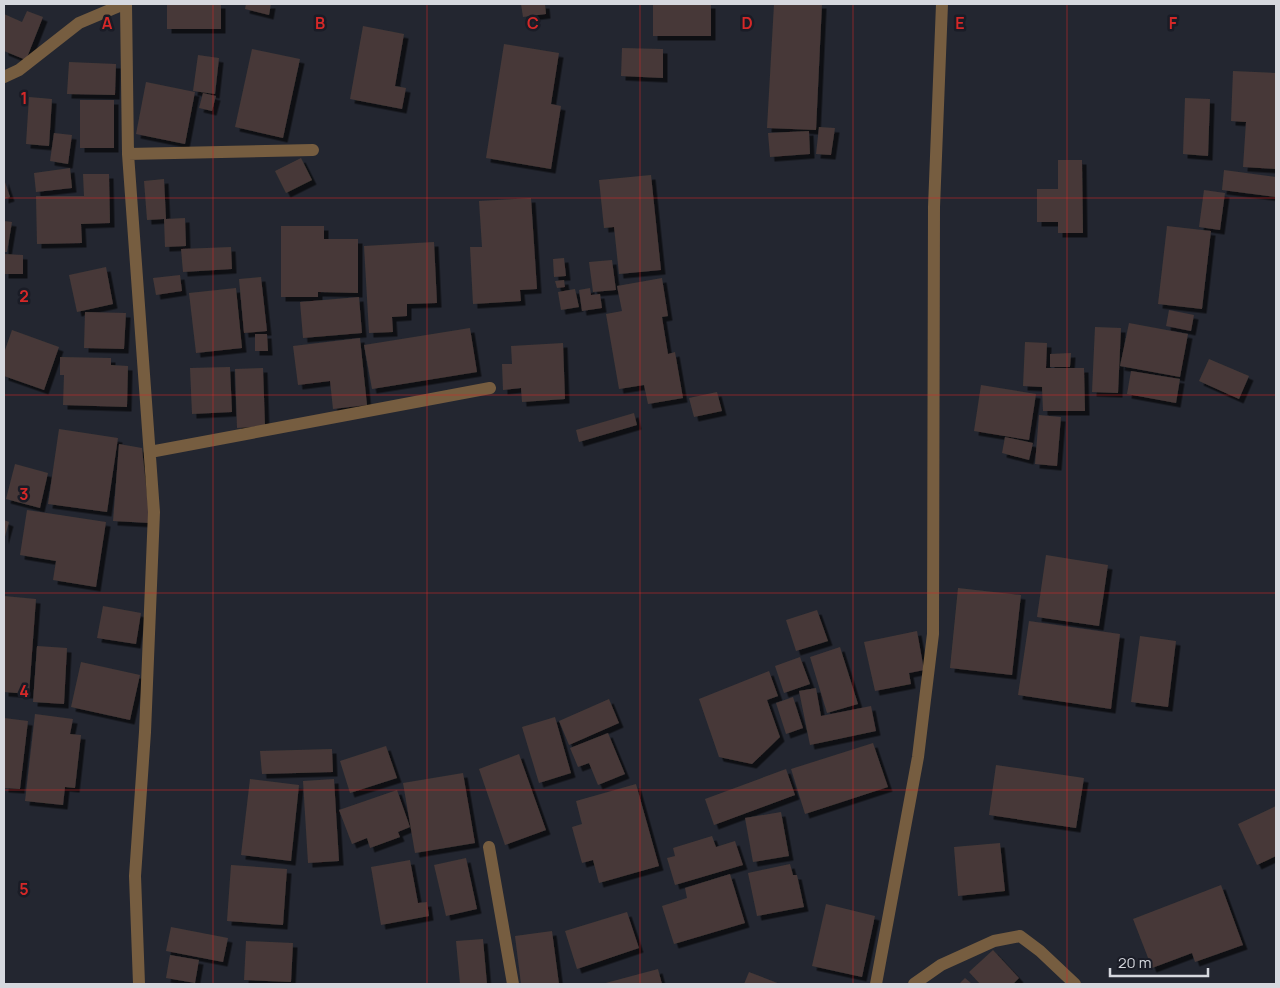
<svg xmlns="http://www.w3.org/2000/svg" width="1280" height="988" viewBox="0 0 1280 988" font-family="Manrope,sans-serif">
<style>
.building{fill:#463937;filter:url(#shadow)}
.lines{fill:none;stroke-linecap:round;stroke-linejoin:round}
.minor{stroke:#765d40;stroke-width:12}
.grid{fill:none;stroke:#d62828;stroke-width:1;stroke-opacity:0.55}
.grid-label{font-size:16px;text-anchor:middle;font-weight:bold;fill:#d62828;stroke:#1a1c26;stroke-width:5;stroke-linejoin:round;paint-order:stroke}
</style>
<defs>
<filter id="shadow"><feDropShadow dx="4.5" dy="4.5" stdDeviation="0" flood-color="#0009"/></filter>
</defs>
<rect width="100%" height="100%" fill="#232630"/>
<path class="building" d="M167 4H221V29H167Z
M246 4H271L269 15 245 9Z
M521 4H545L546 14 523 17Z
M653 4H711V36H653Z
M774 4H822L816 130 767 128Z
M27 11 43 17 26 60 4 51V14L22 22Z
M363 26 404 34 395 86 406 88 402 109 350 99Z
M504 44 559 53 551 104 561 106 551 169 486 158Z
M622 48 663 49V78L621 76Z
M252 49 300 59 283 138 235 127Z
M198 55 219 58 215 94 193 91Z
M69 62 116 64 115 95 67 94Z
M1233 71 1276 73V169L1243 167 1246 122 1231 121Z
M146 82 195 92 185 144 136 134Z
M203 93 216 96 212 111 199 108Z
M29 97 52 99 49 146 26 144Z
M1185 98 1210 99 1208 156 1183 154Z
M80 100H114V148H80Z
M819 127 835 128 831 155 816 154Z
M809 131 810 154 770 157 768 133Z
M54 133 72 135 68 164 50 161Z
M301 158 312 180 286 193 275 171Z
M1058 160H1082L1083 233H1058V222H1037V189H1058Z
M70 168 72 188 36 192 34 173Z
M1224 170 1276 177V197L1222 190Z
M83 174H109L110 223 81 224 82 243 37 244 36 196H84Z
M651 175 661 270 619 274 614 227 604 228 599 180Z
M4 179 10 197 4 199Z
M164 179 166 219 185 218 186 246 165 247 164 219 147 220 144 181Z
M1204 190 1225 193 1220 230 1199 227Z
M531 198 537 289 520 290 521 301 473 304 470 247H482L479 201Z
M4 221 12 222 7 252H4Z
M281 226H324V239H358V293L318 292V297H281Z
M1167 226 1211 231 1202 309 1158 304Z
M434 242 437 303 407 304V316L392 317 393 332 369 333 364 246Z
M231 247 232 269 183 272 181 249Z
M4 254 23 255V274H4Z
M564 258 566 276 554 277 553 259Z
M612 260 616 290 593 292 589 262Z
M106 267 113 304 77 312 69 275Z
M180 275 182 291 156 295 153 278Z
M261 277 267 331 244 333 239 279Z
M662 278 668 316 662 317 668 354 675 352 683 398 648 404 644 385 619 389 606 314 622 311 617 286Z
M564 280 565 287 557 288 555 281Z
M236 288 242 348 196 353 189 293Z
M590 288 591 295 600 294 602 308 582 311 579 290Z
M575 289 579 307 561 310 558 292Z
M359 297 362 333 303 338 300 302Z
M1169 310 1194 315 1191 331 1166 326Z
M85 312 126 313 124 349 84 348Z
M1129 323 1188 334 1180 377 1120 366Z
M1095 327 1121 328 1118 393 1092 392Z
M470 328 477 372 372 389 364 345Z
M12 330 59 347 44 390 4 376V353Z
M255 334H267L268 351H255Z
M360 338 367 405 333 409 330 381 298 385 293 346Z
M1025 342 1047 343 1046 368H1084L1085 411H1043L1042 387 1023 386Z
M563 343 565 399 522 402 521 388 503 390 502 364H512L511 346Z
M1071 353 1070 367H1050V354Z
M60 357 111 358V365L128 366 127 407 63 405 64 375H60Z
M1209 359 1249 376 1239 399 1199 381Z
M230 367 232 412 192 414 190 368Z
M263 368 265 426 237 428 235 369Z
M1131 371 1180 379 1176 403 1127 394Z
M981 385 1036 394 1029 440 974 431Z
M717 392 722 411 694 417 689 398Z
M634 413 637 425 579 442 576 430Z
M1039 415 1061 417 1057 466 1035 464Z
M59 429 118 438 107 512 48 504Z
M1005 437 1033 443 1029 460 1002 453Z
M119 444 142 448 150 523 113 521Z
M15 464 48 473 40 508 6 499Z
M27 510 106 522 96 587 53 580 56 561 20 555Z
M4 520 9 522 4 540Z
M1046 555 1108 565 1099 626 1037 617Z
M958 588 1021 595 1012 675 950 668Z
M4 596 36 599 29 694 4 692Z
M103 606 141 613 136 644 97 638Z
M817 610 828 641 796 651 786 620Z
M1029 621 1120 634 1111 709 1018 695Z
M917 631 924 670 909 673 911 684 875 691 864 642Z
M1140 636 1176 641 1168 707 1131 702Z
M37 646 67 648 64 704 33 702Z
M840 647 858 704 827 713 810 657Z
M800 657 810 684 784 693 775 666Z
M81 662 140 675 130 720 71 707Z
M769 671 778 696 767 700 780 737 752 764 719 757 699 699Z
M816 688 821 716 871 706 876 731 810 745 799 691Z
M793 697 803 728 786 734 776 703Z
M609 699 619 723 569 745 559 721Z
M35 714 73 719 70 734 81 735 75 788 65 787 63 805 25 801Z
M555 717 571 773 539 783 522 727Z
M4 718 28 721 20 789 4 788Z
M608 733 625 774 598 785 589 763 578 767 570 748Z
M873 743 888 787 805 814 791 769Z
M386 746 397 778 350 793 340 761Z
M332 749 333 772 262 774 260 751Z
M519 754 546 830 505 845 479 769Z
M996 765 1084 778 1076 828 989 815Z
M786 769 795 795 714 825 705 799Z
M463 773 475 843 415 853 403 783Z
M250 779 299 785 291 861 241 855Z
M334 779 339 861 308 863 303 781Z
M636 784 659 866 599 883 593 860 582 863 572 827 582 824 576 801Z
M397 790 410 827 398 832 400 837 370 848 367 838 352 844 339 810Z
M1276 806V856L1257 865 1238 824Z
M781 812 789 856 753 862 745 818Z
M712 836 716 847 735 841 743 865 675 885 667 858 675 856 673 848Z
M1000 843 1005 891 958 896 954 847Z
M466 858 477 909 446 916 434 865Z
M410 860 418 903 427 902 429 916 381 925 371 867Z
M790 864 793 875H797L804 907 757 916 748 873Z
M231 865 287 869 283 925 227 921Z
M730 874 745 923 674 944 662 906 687 898 685 888Z
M1221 885 1243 945 1195 962 1192 953 1152 968 1133 919Z
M826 904 875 916 862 977 812 966Z
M627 912 639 948 577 969 565 931Z
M171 927 228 938 223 962 166 951Z
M552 931 559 984H521L515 936Z
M483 939 487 984H460L456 941Z
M246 941 293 943 291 982 244 980Z
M993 950 1019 978 1013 984H980L969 972Z
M170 955 199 960 195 983 166 978Z
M658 969 662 984H602Z
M749 972 780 984H744Z
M965 978 972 984H959Z"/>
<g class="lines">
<path class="minor" d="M126 4 128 154 154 512 145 732 135 876 139 984
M4 77 19 70 79 23 124 4
M128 154 313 150
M150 452 490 388
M489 847 513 984
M876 984 918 757 933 634 934 207 942 4
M914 984 941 965 994 941 1020 936 1040 951 1075 984"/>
</g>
<path class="grid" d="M213 4V984M427 4V984M640 4V984M853 4V984M1067 4V984M4 198H1276M4 395H1276M4 593H1276M4 790H1276"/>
<g class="grid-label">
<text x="107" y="29">A</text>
<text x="320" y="29">B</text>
<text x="533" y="29">C</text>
<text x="747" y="29">D</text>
<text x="960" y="29">E</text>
<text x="1173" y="29">F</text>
<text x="24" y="104">1</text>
<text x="24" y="302">2</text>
<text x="24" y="500">3</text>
<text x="24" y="697">4</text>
<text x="24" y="895">5</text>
</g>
<rect width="1280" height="988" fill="none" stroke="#d6d8de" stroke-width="10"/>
<path d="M1110 968v8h98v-8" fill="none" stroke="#d6d8de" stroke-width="2.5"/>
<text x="1118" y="968" font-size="15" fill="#d6d8de" stroke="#1a1c26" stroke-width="4" paint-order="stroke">20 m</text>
</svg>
